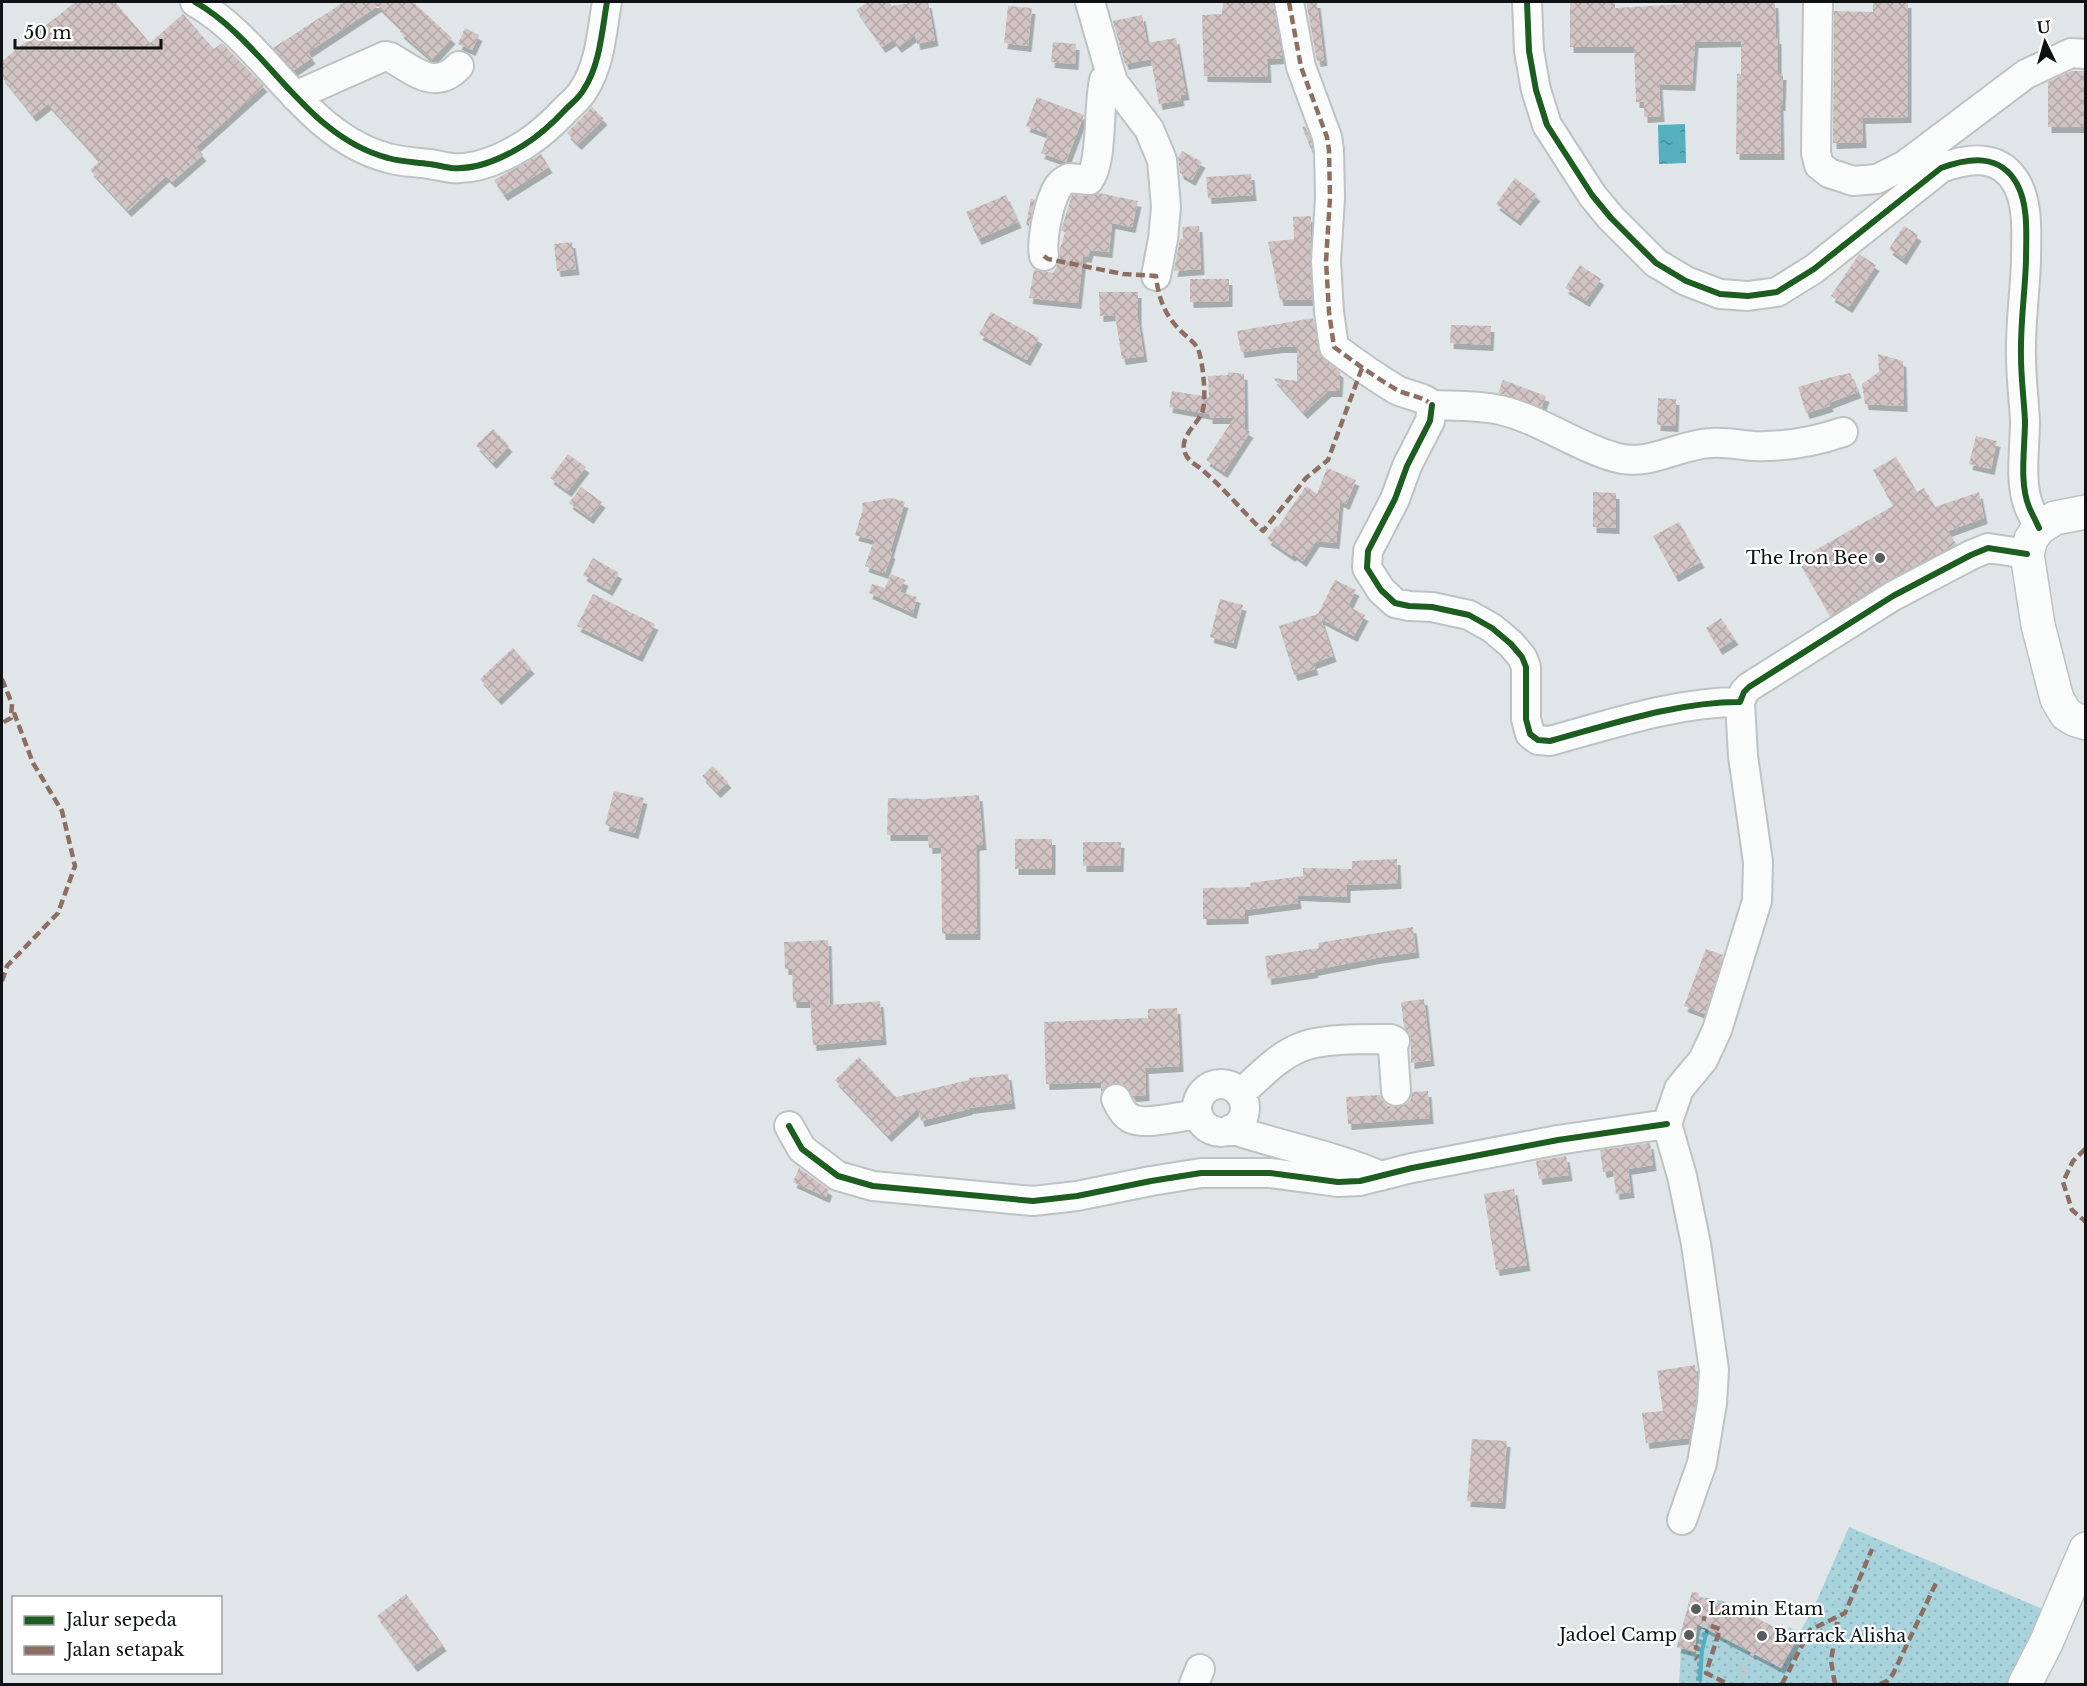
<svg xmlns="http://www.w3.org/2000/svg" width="2087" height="1686" viewBox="0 0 2087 1686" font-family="'Libre Baskerville',serif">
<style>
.park{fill:url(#park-dots)}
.water{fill:url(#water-ripples)}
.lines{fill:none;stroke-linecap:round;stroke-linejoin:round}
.stream{stroke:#54afbe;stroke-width:6}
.building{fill:url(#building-cross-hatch);filter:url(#shadow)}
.minor-casing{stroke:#bdc2c3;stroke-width:32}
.major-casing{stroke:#bdc2c3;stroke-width:36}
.path{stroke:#c3c5c6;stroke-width:4;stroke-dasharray:3 4.5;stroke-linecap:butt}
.minor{stroke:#fafbfb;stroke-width:28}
.major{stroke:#fafbfb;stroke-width:33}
.quiet{stroke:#8d6e63;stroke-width:4.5;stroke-dasharray:9 4.5;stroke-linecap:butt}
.cycleway-casing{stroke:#fff;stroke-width:10}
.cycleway{stroke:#1b5e20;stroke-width:6}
.poi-dot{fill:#585c5d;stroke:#fff;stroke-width:2}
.labels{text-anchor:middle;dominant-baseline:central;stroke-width:4.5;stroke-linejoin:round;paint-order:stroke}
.poi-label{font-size:18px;fill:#0e1213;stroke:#fff;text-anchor:end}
</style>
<defs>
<pattern id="park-dots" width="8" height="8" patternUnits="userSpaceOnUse" patternTransform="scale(1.5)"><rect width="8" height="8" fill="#a8d3dc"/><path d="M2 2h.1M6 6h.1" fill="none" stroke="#8fb4bc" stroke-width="1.8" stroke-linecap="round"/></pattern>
<pattern id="water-ripples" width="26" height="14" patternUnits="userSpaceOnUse" patternTransform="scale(1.5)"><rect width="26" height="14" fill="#54afbe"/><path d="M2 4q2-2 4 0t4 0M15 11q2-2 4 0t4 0" fill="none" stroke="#448d99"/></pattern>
<pattern id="building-cross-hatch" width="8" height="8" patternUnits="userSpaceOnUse" patternTransform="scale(1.5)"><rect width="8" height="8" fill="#d2c4c4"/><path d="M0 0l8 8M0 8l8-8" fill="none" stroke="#b3a7a8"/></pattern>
<filter id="shadow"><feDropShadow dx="3.5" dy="6" stdDeviation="0" flood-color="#0004"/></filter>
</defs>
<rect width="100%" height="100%" fill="#e0e6e7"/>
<path class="park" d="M1849 1527 2052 1613 2012 1684H1679L1681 1649 1677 1647 1691 1595 1723 1601 1786 1633 1789 1627 1800 1632 1814 1607Z"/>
<path class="water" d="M1685 124 1686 163 1659 164 1658 125Z"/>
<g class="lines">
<path class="stream" d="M1699 1680 1701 1651 1706 1629"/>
</g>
<path class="building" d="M75 2H115L150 43 183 14 214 49 222 43 264 86 196 147 203 155 172 182 166 176 128 211 90 170 100 161 48 104 33 116 2 77V61Z
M344 2H413L452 38 432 60 400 32 402 29 378 6 308 52 312 58 294 70 273 48Z
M868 2H889L892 6 916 2H928L935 40 917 44 915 35 898 47 893 40 882 47 856 10Z
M1223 2H1273L1282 58 1267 59 1268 77 1204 76 1202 15 1222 14Z
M1306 2H1317L1324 60 1317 61Z
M1570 2H1615V8L1683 4V2H1775L1776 38H1778V74H1783L1782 105H1780L1781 154H1736L1737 74H1741V41L1695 42 1692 85 1659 84 1661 116 1644 117V102H1636L1634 47H1570Z
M1873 2H1908V117L1862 118 1863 142 1833 143 1834 11 1873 12Z
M1008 6 1032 8 1028 46 1004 43Z
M1142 15 1147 43 1176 38 1186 94 1180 95 1181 100 1159 104 1151 59 1125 64 1113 21Z
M465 28 479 35 472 50 458 44Z
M1053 42 1076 44 1075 64 1051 62Z
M2071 71H2085V127H2048V82Z
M1037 97 1084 115 1066 162 1041 153 1048 134 1026 126Z
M592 107 604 119 578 144 567 133Z
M1305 126 1311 141 1313 154 1302 127Z
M1182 151 1202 162 1192 180 1180 173 1178 158Z
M541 154 549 167 504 195 494 180Z
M1251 174 1253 195 1208 198 1206 177Z
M1515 178 1537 195 1517 220 1496 204Z
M1099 193 1138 201 1132 227 1112 223 1109 252 1090 250 1088 257 1083 256 1078 303 1029 298 1034 270 1053 273 1059 262 1060 249 1065 232 1061 231 1063 224 1072 195 1088 196Z
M1006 195 1018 222 978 239 966 212Z
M1031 199 1035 200 1029 226 1026 225Z
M1311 216 1310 262 1312 300H1280L1268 242 1294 239 1293 217Z
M1199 226 1201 269 1174 271 1180 239H1183L1182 227Z
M1904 226 1918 235 1903 259 1889 249Z
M572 242 576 269 557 271 554 244Z
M1859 254 1876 265 1849 307 1831 296Z
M1580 265 1601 279 1586 301 1565 288Z
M1190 279H1229V301L1190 302Z
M1099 292H1138V319L1144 356 1122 359 1115 315 1100 316Z
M991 312 1039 338 1027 360 979 334Z
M1313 318 1320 355 1340 372 1339 391H1328L1304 413 1273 378 1297 381V347H1280L1241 352 1237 331Z
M1451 325 1491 326 1490 345 1450 343Z
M1878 354 1903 361 1904 406 1865 404 1862 384 1879 372Z
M1228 372 1244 374 1245 429 1250 432 1224 472 1206 460 1234 418H1209V414L1169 407 1172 391 1209 397 1208 376 1228 375Z
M1850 373 1858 392 1829 403 1830 406 1806 413 1798 387 1828 378Z
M1503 380 1546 396 1542 407 1498 393Z
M1658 398 1676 399 1675 426 1657 425Z
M493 429 509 446 493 463 476 445Z
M1976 436 1997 441 1991 469 1969 464Z
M568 454 586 467 568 491 550 478Z
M1896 457 1917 492 1924 488 1935 507 1979 492 1984 518 1948 531 1956 544 1884 582 1830 616 1798 560 1893 506 1873 470Z
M1327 468 1356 480 1346 504 1340 501 1336 543 1316 541 1303 561 1293 554 1292 556 1267 539 1276 526 1278 527 1306 486 1317 494Z
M581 487 602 502 590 518 569 503Z
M1593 492 1616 493V528L1593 527Z
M891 498 905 502 890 552 892 553 885 573 865 566 874 540 855 535 863 509 862 503Z
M1679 522 1701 562 1675 576 1653 536Z
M593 558 619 573 609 590 583 575Z
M891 574 905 580 900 592 917 597 913 613 869 593 872 584 885 588Z
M1335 580 1356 590 1348 606 1365 615 1354 636 1321 619 1333 656 1313 663 1315 669 1294 675 1279 626 1318 614Z
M593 594 655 624 639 656 577 626Z
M1220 599 1243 605 1233 643 1210 637Z
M1721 618 1735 639 1719 649 1706 628Z
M513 648 531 668 498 699 480 679Z
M713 766 728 782 717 792 702 776Z
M614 791 644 798 635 833 605 825Z
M979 795 983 844 976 845 977 934H942L941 847 929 848 928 835H887L888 798 924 799Z
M1015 839H1052V869H1015Z
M1083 842H1121L1120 866H1083Z
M1397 859 1398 883 1347 885V897L1297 895 1298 903 1245 910V918L1203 919V888L1251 887 1250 883 1303 876V868L1352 869V861Z
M1413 927 1416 952 1376 958 1314 970 1315 972 1268 979 1265 956 1319 948 1318 943Z
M828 940 830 1005 880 1001 883 1039 813 1045 810 1002H793L792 969H785L784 942Z
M1706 949 1723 955 1705 1014 1684 1006Z
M1424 999 1431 1060 1411 1063V1039L1408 1032 1404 1027 1401 1002Z
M1177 1008 1180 1066 1145 1068 1146 1095 1133 1096 1126 1086 1118 1083 1109 1084 1101 1093V1082L1046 1084 1044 1022 1148 1018V1009Z
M859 1057 896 1097 969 1080V1078L1008 1074 1012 1103 969 1108V1109L921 1121 918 1108 888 1136 835 1080Z
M1428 1091 1430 1118 1348 1124 1346 1097 1380 1095 1383 1101 1388 1106 1398 1107 1406 1104 1411 1099 1412 1092Z
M1650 1143 1653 1165 1628 1169 1631 1192 1616 1194 1613 1170 1603 1172 1600 1150Z
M1566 1156 1569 1175 1539 1179 1536 1161Z
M799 1168 829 1190 826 1197 793 1182Z
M1514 1189 1527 1265 1496 1270 1484 1194Z
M1695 1365 1697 1379 1696 1401 1689 1438 1646 1443 1642 1413 1663 1411 1657 1371Z
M1472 1439 1507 1441 1502 1503 1467 1501Z
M1692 1592 1699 1593 1698 1597 1722 1603 1723 1601 1797 1639 1781 1668 1697 1624 1695 1652 1677 1647Z
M406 1594 443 1645 414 1666 377 1616Z"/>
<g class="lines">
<g class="minor-casing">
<path id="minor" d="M195 2C267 43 304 136 388 158 401 162 416 162 429 164 437 165 444 167 452 168 478 170 503 158 524 145 540 135 553 123 566 109 572 103 580 97 584 89 600 65 602 30 607 2
M1090 2 1113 82 1149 129 1162 160 1166 207 1163 239 1156 276
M1289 2 1301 67 1327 137 1329 150 1330 198 1326 261 1329 312 1334 347C1354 362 1375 377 1397 390 1409 396 1423 396 1432 405 1454 406 1478 405 1500 410 1540 419 1575 446 1614 457 1649 468 1678 444 1712 443 1726 442 1740 445 1753 446 1784 447 1814 442 1843 432
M1527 2 1529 51 1536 90 1547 125 1592 195 1611 218 1656 263 1686 281 1720 294 1748 296 1777 292 1814 269 1941 168C1969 158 2000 153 2017 184 2029 206 2026 237 2026 261 2025 293 2020 325 2021 357 2021 378 2024 400 2025 421 2025 448 2019 482 2029 507 2032 514 2036 521 2039 528
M1818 2 1816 153 1819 165 1829 173 1853 181 1877 179 1905 165 2026 74 2071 53 2086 54
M295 96 385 56 390 57C413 70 435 92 459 66
M1044 256C1041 240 1049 201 1058 187 1061 182 1065 180 1069 178L1089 180C1103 163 1098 105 1104 80L1111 75
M1432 405 1430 421 1407 466 1395 499 1368 551 1367 568 1381 590 1395 603 1409 606 1432 607 1469 615 1492 628 1511 644 1522 657 1526 667V719L1530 734 1538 740 1550 741C1612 724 1676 702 1740 702L1744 692 1749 687 1893 596 1971 555 1988 548 2027 554
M1197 1108a24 24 0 1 1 48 0a24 24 0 1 1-48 0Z
M1240 1094C1258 1078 1277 1057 1299 1048 1321 1038 1366 1039 1391 1039L1395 1041 1393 1048 1396 1091
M1116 1099C1119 1106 1123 1114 1130 1118 1143 1126 1182 1116 1198 1114
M789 1126 802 1149 838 1176 873 1186 1033 1201 1077 1196 1151 1181 1201 1173H1270L1338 1182 1360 1181 1412 1168 1558 1140 1667 1124
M1231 1129C1281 1146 1333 1155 1381 1176
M1682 1520 1702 1463 1712 1403 1714 1370 1696 1244 1682 1176 1667 1124 1679 1089 1703 1060 1717 1030 1757 901 1758 862 1743 756 1740 702
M1194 1684 1200 1669"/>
</g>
<g class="major-casing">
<path id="major" d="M2086 512 2055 518 2039 528 2031 539 2027 554 2038 625 2057 699 2066 714 2076 720 2086 723
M2025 1684 2046 1643 2086 1549"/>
</g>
<path class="path" d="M1705 1623 1711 1626
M1742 1668 1746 1670 1744 1674 1740 1672Z
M1744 1669 1753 1653
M1696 1682 1701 1684
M1695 1684 1698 1651 1710 1601
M1736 1684 1742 1673"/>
<use href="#minor" class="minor"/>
<use href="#major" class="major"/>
<path class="quiet" d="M1289 2 1301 67 1327 137 1329 150 1330 198 1326 261 1329 312 1334 347C1354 362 1375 377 1397 390 1409 396 1423 396 1432 405
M1044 256 1048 259 1123 274 1156 276C1158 296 1164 314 1179 329 1185 336 1194 341 1198 349 1203 360 1207 402 1202 413 1196 426 1179 437 1185 453 1188 461 1195 464 1201 469 1224 488 1242 511 1263 531L1306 478 1328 460 1362 368
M2 679 12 704 11 718 2 723
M2 981 7 966 58 913 75 866 62 811 33 763 13 710
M2085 1149 2073 1161 2063 1182 2072 1210 2086 1222
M1702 1618 1706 1619
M1711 1626 1720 1629 1706 1673 1728 1684
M1694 1647 1698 1648
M1695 1658 1697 1659
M1782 1684 1810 1630 1845 1613 1872 1549
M1835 1684 1831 1661 1838 1617
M1880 1684 1887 1681 1893 1674 1937 1581"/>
<g class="cycleway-casing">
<path id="cycleway" d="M195 2C267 43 304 136 388 158 401 162 416 162 429 164 437 165 444 167 452 168 478 170 503 158 524 145 540 135 553 123 566 109 572 103 580 97 584 89 600 65 602 30 607 2
M1527 2 1529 51 1536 90 1547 125 1592 195 1611 218 1656 263 1686 281 1720 294 1748 296 1777 292 1814 269 1941 168C1969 158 2000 153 2017 184 2029 206 2026 237 2026 261 2025 293 2020 325 2021 357 2021 378 2024 400 2025 421 2025 448 2019 482 2029 507 2032 514 2036 521 2039 528
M1432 405 1430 421 1407 466 1395 499 1368 551 1367 568 1381 590 1395 603 1409 606 1432 607 1469 615 1492 628 1511 644 1522 657 1526 667V719L1530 734 1538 740 1550 741C1612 724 1676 702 1740 702L1744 692 1749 687 1893 596 1971 555 1988 548 2027 554
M789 1126 802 1149 838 1176 873 1186 1033 1201 1077 1196 1151 1181 1201 1173H1270L1338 1182 1360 1181 1412 1168 1558 1140 1667 1124"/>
</g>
<use href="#cycleway" class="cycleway"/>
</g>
<g class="poi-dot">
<circle cx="1880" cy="558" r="6"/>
<circle cx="1696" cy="1609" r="6"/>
<circle cx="1689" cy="1635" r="6"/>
<circle cx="1762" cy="1636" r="6"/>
</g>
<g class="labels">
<g class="poi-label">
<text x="1868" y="558">The Iron Bee</text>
<text x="1708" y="1609" text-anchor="start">Lamin Etam</text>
<text x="1677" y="1635">Jadoel Camp</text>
<text x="1774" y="1636" text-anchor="start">Barrack Alisha</text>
</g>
</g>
<rect width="2087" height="1686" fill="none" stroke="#0e1213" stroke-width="6"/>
<rect x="12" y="1596" width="210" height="78" fill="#ffffff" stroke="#9fa0a1" stroke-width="1.5"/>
<rect x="24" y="1616" width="30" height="9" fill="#1b5e20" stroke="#9fa0a1" stroke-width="1.5"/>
<text x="66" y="1626" font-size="18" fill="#0e1213">Jalur sepeda</text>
<rect x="24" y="1646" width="30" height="9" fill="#8d6e63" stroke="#9fa0a1" stroke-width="1.5"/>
<text x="66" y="1656" font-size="18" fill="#0e1213">Jalan setapak</text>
<g transform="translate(2045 42) rotate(355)" stroke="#ffffff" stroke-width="4.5" paint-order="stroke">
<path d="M0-4.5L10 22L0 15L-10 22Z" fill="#0e1213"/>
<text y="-9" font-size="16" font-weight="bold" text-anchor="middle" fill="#0e1213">U</text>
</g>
<path d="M15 39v9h146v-9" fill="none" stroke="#0e1213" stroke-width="3"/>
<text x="24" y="39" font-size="18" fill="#0e1213" stroke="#ffffff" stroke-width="4.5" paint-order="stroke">50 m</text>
</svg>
